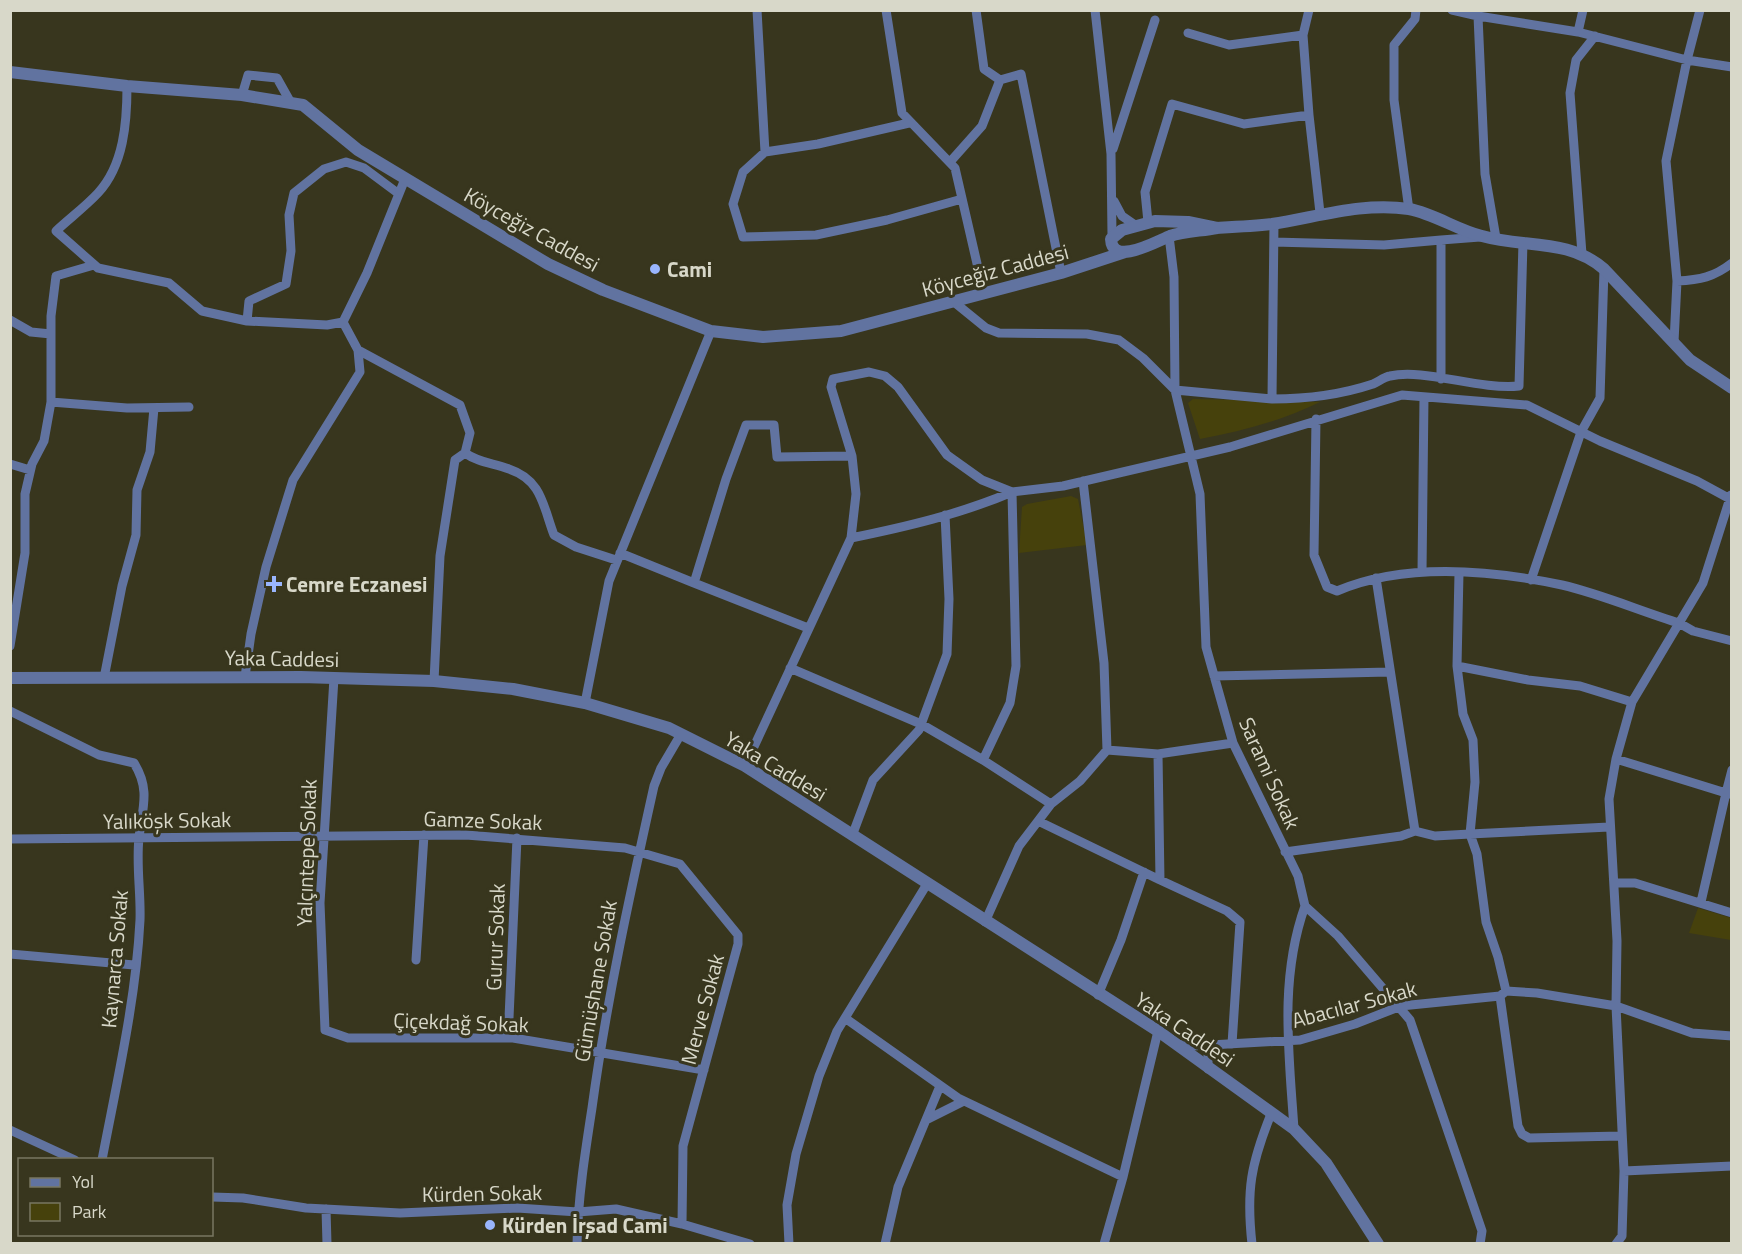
<svg xmlns="http://www.w3.org/2000/svg" width="1742" height="1254" viewBox="0 0 1742 1254" font-family="'Titillium Web',sans-serif">
<style>
.green{fill:#46410c}
.lines{fill:none;stroke-linecap:round;stroke-linejoin:round}
.minor{stroke:#6173a0;stroke-width:9}
.tertiary{stroke:#6173a0;stroke-width:12}
.poi-dot{fill:#99b5fd;stroke:#38361e;stroke-width:2}
.labels{text-anchor:middle;dominant-baseline:central;stroke-width:6;stroke-linejoin:round;paint-order:stroke}
.street-label{font-size:21px;fill:#d8d8c9;stroke:#38361e}
.poi-label{font-size:21px;font-weight:bold;fill:#d8d8c9;stroke:#38361e;text-anchor:start}
</style>
<rect width="100%" height="100%" fill="#38361e"/>
<path class="green" d="M1193 399 1320 402C1281 421 1242 431 1200 439L1188 403Z
M1071 496 1078 499 1087 545 1019 553 1022 507 1027 504Z
M1698 908 1731 918V940L1689 933Z"/>
<g class="lines">
<path class="minor" d="M757 10 765 152
M886 10 902 113 955 168 984 294
M976 10 984 69 1000 80
M1095 10 1111 154 1112 236
M1452 10 1478 16 1485 174 1496 238
M1478 16 1578 32 1583 10
M1578 32 1687 60 1700 10
M1188 33 1229 45 1303 35
M127 86C127 122 124 165 98 193 86 206 70 218 56 231L98 268 169 283 202 311 247 321 327 325 343 322 367 273 405 179
M242 95 248 75 277 78 291 103
M1309 115 1303 35 1309 10
M909 123 818 144 765 152 743 172 733 204 743 237 816 235 887 220 962 199
M1113 149 1155 20
M950 162 982 126 1000 80 1021 74 1061 273
M1114 201 1122 216 1135 225
M1409 210 1394 100V45L1415 19 1416 10
M1148 222 1145 192 1172 104 1244 124 1309 115 1320 213
M1169 236 1174 277 1175 390 1200 494 1206 647 1233 743 1298 876 1305 906 1338 936 1410 1020 1482 1231 1480 1244
M1274 242 1384 245 1441 240
M1582 254 1570 93 1576 60 1595 36
M1677 281C1700 280 1714 277 1732 263
M954 302 986 328 999 333 1087 334 1119 340 1143 358 1175 390 1272 399 1274 223
M10 320 31 332 51 334
M247 321 249 301 286 284 291 251 289 215 294 193 324 169 346 162 364 168 399 194
M1674 342 1677 281 1666 161 1687 60 1732 67
M358 350 460 405 470 433 465 453C479 463 493 463 509 469 542 480 543 506 554 535L576 547 616 560
M1441 379V240L1480 237
M1272 399C1307 399 1340 395 1373 384 1378 382 1384 377 1390 376 1424 368 1478 390 1519 386L1523 242
M51 402 127 408 189 407
M1316 419 1314 555 1327 587 1337 591C1405 562 1491 570 1562 585 1601 594 1640 611 1679 623L1693 631 1732 641
M10 464 30 470
M851 538C905 527 961 514 1012 492L1016 666 1010 703 983 760 1051 804 1080 781 1107 750 1104 663 1083 481
M620 553 694 583
M1422 572 1424 397
M1459 573 1457 666 1528 680 1580 686 1632 702
M1531 580 1581 432 1600 398 1604 269
M808 628 694 583 726 479 746 425H774L777 457 852 456
M10 646 25 553V494L32 464 44 441 51 402V316L56 276 94 265
M1457 666 1463 714 1473 740 1475 782 1470 834 1609 827
M790 668 921 724 983 760
M1214 676 1389 672
M245 677 251 634 266 567 293 480 360 372 358 350 343 322
M104 678 122 586 136 535 137 490 150 452 154 408
M334 678 320 903 325 1030 348 1038H513L704 1070
M434 681 440 556 455 460 465 453
M585 703 609 581 711 331
M10 711 99 755 134 763C151 790 142 809 139 838 136 865 141 893 140 920 136 1000 117 1081 102 1160
M1107 750 1158 754 1233 743
M1616 759 1726 793 1732 770
M745 766 851 538 856 494 852 456 831 387 833 379 869 372 885 376 898 387 947 455 982 480 1012 492 1063 486 1230 447 1402 395 1527 405 1600 441 1697 481 1732 500
M1038 821 1160 880 1158 754
M1415 831 1435 836 1470 834 1477 854 1486 922 1498 957 1506 991
M852 836 873 780 919 730 947 654 949 599 945 515
M10 839 466 835 625 848 680 864 738 935V944L683 1146 682 1224
M1285 852 1401 836 1415 831 1376 578
M1160 880 1227 911 1240 922 1232 1044
M1614 883H1635L1732 913
M1701 902 1726 793 1731 794
M985 922 1019 846 1051 804
M10 954 134 965
M416 960 424 835
M1098 995 1121 940 1144 872
M1500 996 1518 1126 1522 1134 1529 1138 1621 1136
M845 1018 958 1098 1123 1177 1158 1031
M506 1038 509 1018 517 838
M1176 1044 1192 1046 1300 1040 1355 1024 1401 1006 1500 996 1506 991 1537 993 1616 1006 1692 1033 1732 1036
M1208 1069V1055L1221 1045
M928 1119 964 1101
M1294 1129C1289 1053 1279 979 1305 906
M10 1130 75 1160
M1624 1171 1732 1166
M212 1197 243 1198 306 1208 400 1213 517 1208 578 1212 616 1209 682 1224 750 1244
M326 1209 327 1244
M577 1244C578 1198 585 1153 592 1108 607 998 630 894 654 786L661 768 681 734
M789 1244 787 1205 796 1154 819 1076 837 1031 927 884
M885 1244 898 1187 940 1086
M1104 1244 1123 1177
M1252 1244C1246 1190 1251 1164 1271 1114
M1616 1244 1622 1236 1624 1171 1616 1006 1617 941 1609 799 1616 759 1632 702 1703 583 1731 495"/>
<path class="tertiary" d="M10 72 127 86 242 95 303 105 358 150 548 264 603 290 711 331 763 337 841 331 1061 273 1125 252
M1155 221 1188 222 1217 228C1202 231 1184 231 1170 236 1157 241 1112 267 1111 239L1122 230Z
M1217 228C1235 227 1254 226 1272 224 1318 217 1362 202 1409 209 1435 214 1457 230 1482 236 1524 248 1568 238 1604 269L1690 360 1732 388
M10 678 301 677 434 681 513 689 585 703 669 728 745 766 1158 1031 1294 1129 1326 1163 1378 1244"/>
</g>
<g class="poi-dot">
<circle cx="655" cy="269" r="6"/>
<path d="M271 575h6v6h6v6h-6v6h-6v-6h-6v-6h6z"/>
<circle cx="490" cy="1225" r="6"/>
</g>
<g class="labels">
<g class="street-label">
<text transform="translate(532 229) rotate(29)">Köyceğiz Caddesi</text>
<text transform="translate(995 270) rotate(-15)">Köyceğiz Caddesi</text>
<text transform="translate(282 658) rotate(1)">Yaka Caddesi</text>
<text transform="translate(776 766) rotate(31)">Yaka Caddesi</text>
<text transform="translate(1270 773) rotate(66)">Sarami Sokak</text>
<text transform="translate(167 820) rotate(-1)">Yalıköşk Sokak</text>
<text transform="translate(483 820) rotate(2)">Gamze Sokak</text>
<text transform="translate(306 853) rotate(-88)">Yalçıntepe Sokak</text>
<text transform="translate(495 937) rotate(-88)">Gurur Sokak</text>
<text transform="translate(114 959) rotate(-85)">Kaynarca Sokak</text>
<text transform="translate(595 981) rotate(-80)">Gümüşhane Sokak</text>
<text transform="translate(1354 1004) rotate(-15)">Abacılar Sokak</text>
<text transform="translate(702 1009) rotate(-75)">Merve Sokak</text>
<text transform="translate(461 1022) rotate(2)">Çiçekdağ Sokak</text>
<text transform="translate(1185 1029) rotate(34)">Yaka Caddesi</text>
<text transform="translate(482 1193) rotate(-1)">Kürden Sokak</text>
</g>
<g class="poi-label">
<text x="667" y="269">Cami</text>
<text x="286" y="584">Cemre Eczanesi</text>
<text x="502" y="1225">Kürden İrşad Cami</text>
</g>
</g>
<rect width="1742" height="1254" fill="none" stroke="#d8d8c9" stroke-width="24"/>
<rect x="18" y="1158" width="195" height="78" fill="#38361e" stroke="#787762" stroke-width="1.5"/>
<rect x="30" y="1178" width="30" height="9" fill="#6173a0" stroke="#787762" stroke-width="1.5"/>
<text x="72" y="1188" font-size="18" fill="#d8d8c9">Yol</text>
<rect x="30" y="1203" width="30" height="18" fill="#46410c" stroke="#787762" stroke-width="1.5"/>
<text x="72" y="1218" font-size="18" fill="#d8d8c9">Park</text>
</svg>
